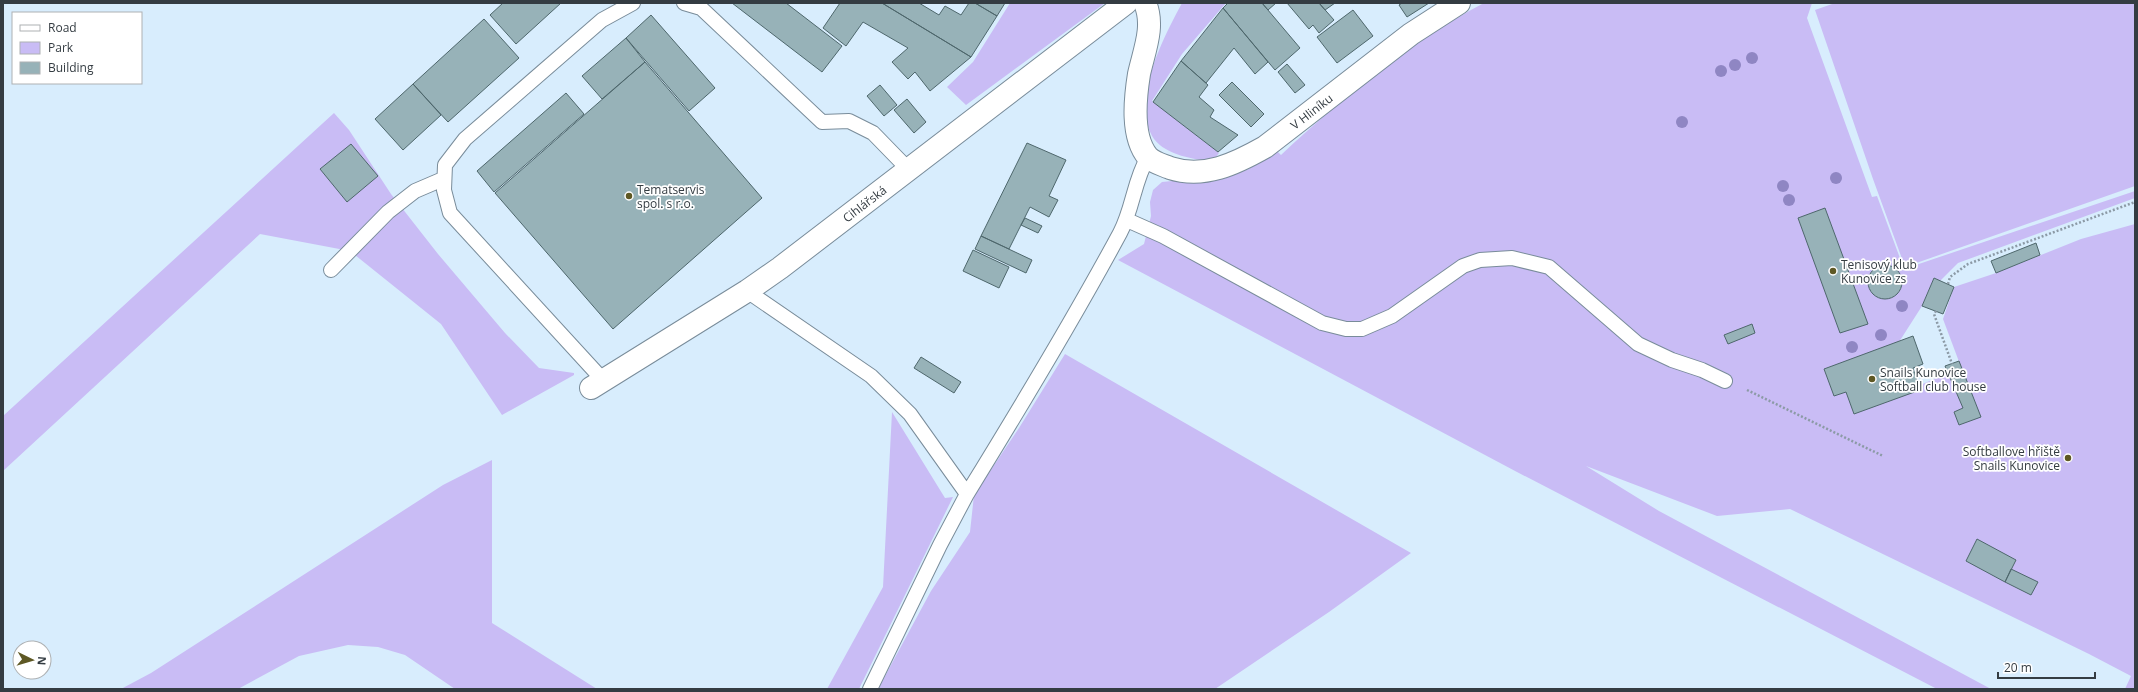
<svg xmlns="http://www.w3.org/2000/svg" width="2138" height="692" viewBox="0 0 2138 692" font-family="'Open Sans',sans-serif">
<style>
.green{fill:#c9bcf5}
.building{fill:#97b2b8;stroke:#4e676c}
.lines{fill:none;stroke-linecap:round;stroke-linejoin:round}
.service-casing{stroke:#798c9a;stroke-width:16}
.minor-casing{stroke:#798c9a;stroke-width:24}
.path{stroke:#8c9aa6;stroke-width:2.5;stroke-dasharray:2 2;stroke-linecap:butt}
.service{stroke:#fff;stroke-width:14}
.minor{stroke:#fff;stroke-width:22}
.tree{fill:#8f86c3}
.poi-dot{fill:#5e5824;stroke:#fff;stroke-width:1.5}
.labels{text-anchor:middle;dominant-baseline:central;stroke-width:3.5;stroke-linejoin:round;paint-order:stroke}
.street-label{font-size:12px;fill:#343c42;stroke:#fff}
.poi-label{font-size:12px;fill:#343c42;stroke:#fff;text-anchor:start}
</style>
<rect width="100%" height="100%" fill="#d8edfd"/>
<path class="green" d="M1010 3H1105L966 105 947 87 973 62Z
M1182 3H1226L1182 54 1152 101 1219 153 1213 161C1195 160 1166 155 1154 139 1129 102 1164 37 1182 3Z
M1484 3H1812L1807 18 1872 197 1877 196 1904 269 2135 191V198L1958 263 1940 281 1934 278 1922 306 1899 342 1916 387 1961 367 1943 319 1954 287 1996 273 2081 239 2135 224V689H2125L2131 676 2089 654 1790 509 1717 516 1586 466 1659 511 1991 689H1937L1517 472 1118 260 1144 244 1151 216 1150 202 1153 190 1162 182 1232 175 1249 169 1276 150 1281 155C1342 98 1409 42 1484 3Z
M1835 3H2135V186L1905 267 1873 179 1898 170 1873 179 1815 10Z
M334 113 349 130 391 194 438 254 505 333 539 368 574 373V375L502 415 441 324 350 251 260 234 3 471V416Z
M1065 354 1411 553 1329 612 1215 689H878L931 591 970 532 974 495 1019 428Z
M892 412 945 498 953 497 859 689H827L883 587Z
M492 460V623L597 689H455L405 655 378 647 348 645 299 656 238 689H121L151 673 443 485Z"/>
<path class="building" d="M503 3H561L516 44 490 15Z
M732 3H786L842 46 822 72Z
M840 3H882L971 57 930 91 915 72 908 79 892 62 908 48 863 22 846 46 823 28Z
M882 3H919L939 15 945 6 961 15 969 3H975L997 16 971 57Z
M975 3H1005L997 16Z
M1228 3H1262L1300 48 1275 70 1223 8Z
M1262 3H1276L1268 10Z
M1287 3H1319L1334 20 1319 33 1313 25 1309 29Z
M1319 3H1335L1325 10Z
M1402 3H1429L1407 17 1399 5Z
M1223 8 1268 62 1255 74 1234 48 1206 83 1181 61Z
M1353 10 1373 36 1337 63 1317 37Z
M651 15 715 88 689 111 626 38Z
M484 19 519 58 448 122 413 84Z
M626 38 645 62 602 99 582 76Z
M1181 61 1208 85 1199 97 1214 110 1210 117 1238 135 1218 152 1153 102Z
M645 62 762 198 613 329 495 193Z
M1287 64 1305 85 1295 93 1278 72Z
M1232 82 1264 114 1251 127 1219 95Z
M413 84 441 115 403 150 375 119Z
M880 85 897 105 884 116 867 96Z
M566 93 584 114 494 192 477 171Z
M907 99 926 122 914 133 894 110Z
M1027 143 1066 160 1049 196 1058 200 1049 217 1030 207 1009 249 981 236Z
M351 144 378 176 347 202 320 169Z
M1825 208 1868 324 1840 333 1798 218Z
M1025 218 1042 226 1038 233 1021 225Z
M981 236 1032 260 1026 273 975 249Z
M2036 243 2040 255 1996 273 1991 261Z
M973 250 1009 267 999 288 963 271Z
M1868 282a17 17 0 1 1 34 0a17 17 0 1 1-34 0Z
M1934 278 1954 287 1943 314 1922 306Z
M1752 324 1755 333 1728 344 1724 335Z
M1913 336 1923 364 1913 368 1920 390 1854 414 1846 392 1834 396 1824 369Z
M921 357 961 382 954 393 914 368Z
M1959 361 1981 417 1959 425 1954 412 1963 408 1945 366Z
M1977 539 2016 560 2005 582 1966 561Z
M2011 569 2038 582 2031 595 2005 582Z"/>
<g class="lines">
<g class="service-casing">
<path id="service" d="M684 3 701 8 822 122 849 121 873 133 909 170
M1127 220 1163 236 1322 323 1346 329H1362L1392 316 1463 266 1480 260 1512 258 1549 267 1638 344 1672 360 1702 370 1725 381
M331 270 388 212 415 191 443 179
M747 291 871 376 910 414 967 494 940 545 870 689
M603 380 450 213 444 190 445 165 465 139 602 20 633 3
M967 494C1020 408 1072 322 1120 233 1133 209 1134 180 1148 157"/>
</g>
<g class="minor-casing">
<g id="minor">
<path id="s1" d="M1145 3C1155 26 1144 51 1139 74 1135 99 1131 137 1148 157 1154 163 1163 165 1170 168 1204 179 1235 164 1265 147L1411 34 1459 3"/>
<path id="s2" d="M591 388 747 291 780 268 1126 3"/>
</g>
</g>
<path class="path" d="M1948 284 1950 277 1968 264 2135 202
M1936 311 1934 314 1952 364
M1747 390 1883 456"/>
<use href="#service" class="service"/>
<use href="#minor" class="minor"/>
</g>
<g class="tree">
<circle cx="1752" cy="58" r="6"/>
<circle cx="1735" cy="65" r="6"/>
<circle cx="1721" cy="71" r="6"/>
<circle cx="1682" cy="122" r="6"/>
<circle cx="1836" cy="178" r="6"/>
<circle cx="1783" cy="186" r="6"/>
<circle cx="1789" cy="200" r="6"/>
<circle cx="1902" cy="306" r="6"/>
<circle cx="1881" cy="335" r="6"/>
<circle cx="1852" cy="347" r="6"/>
</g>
<g class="poi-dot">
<circle cx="629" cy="196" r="4"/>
<circle cx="1833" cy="271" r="4"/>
<circle cx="1872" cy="379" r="4"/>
<circle cx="2068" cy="458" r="4"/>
</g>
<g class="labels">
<g class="street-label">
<text stroke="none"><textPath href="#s1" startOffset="342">V Hliníku</textPath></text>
<text stroke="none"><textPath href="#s2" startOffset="330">Cihlářská</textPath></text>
</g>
<g class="poi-label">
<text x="637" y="189">Tematservis<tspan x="637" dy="14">spol. s r.o.</tspan></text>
<text x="1841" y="264">Tenisový klub<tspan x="1841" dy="14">Kunovice zs</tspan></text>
<text x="1880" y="372">Snails Kunovice<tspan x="1880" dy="14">Softball club house</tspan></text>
<text x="2060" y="451" text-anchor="end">Softballove hřiště<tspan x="2060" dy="14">Snails Kunovice</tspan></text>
</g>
</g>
<rect width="2138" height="692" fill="none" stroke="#343c42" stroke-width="8"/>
<rect x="12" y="12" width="130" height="72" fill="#ffffff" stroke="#aeb1b3"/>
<rect x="20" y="25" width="20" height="6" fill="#ffffff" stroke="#aeb1b3"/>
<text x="48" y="32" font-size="12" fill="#343c42">Road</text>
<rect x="20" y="42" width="20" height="12" fill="#c9bcf5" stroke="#aeb1b3"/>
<text x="48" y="52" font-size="12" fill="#343c42">Park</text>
<rect x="20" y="62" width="20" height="12" fill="#97b2b8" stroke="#aeb1b3"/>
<text x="48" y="72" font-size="12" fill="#343c42">Building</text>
<g transform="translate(32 660) rotate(95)"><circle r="19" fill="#ffffff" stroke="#aeb1b3"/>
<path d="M0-3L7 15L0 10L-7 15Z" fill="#5e5824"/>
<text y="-6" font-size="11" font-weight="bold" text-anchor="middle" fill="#343c42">N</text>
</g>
<path d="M1998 672v6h97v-6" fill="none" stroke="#343c42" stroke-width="2"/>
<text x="2004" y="672" font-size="12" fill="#343c42" stroke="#ffffff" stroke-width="3" paint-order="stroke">20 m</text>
</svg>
